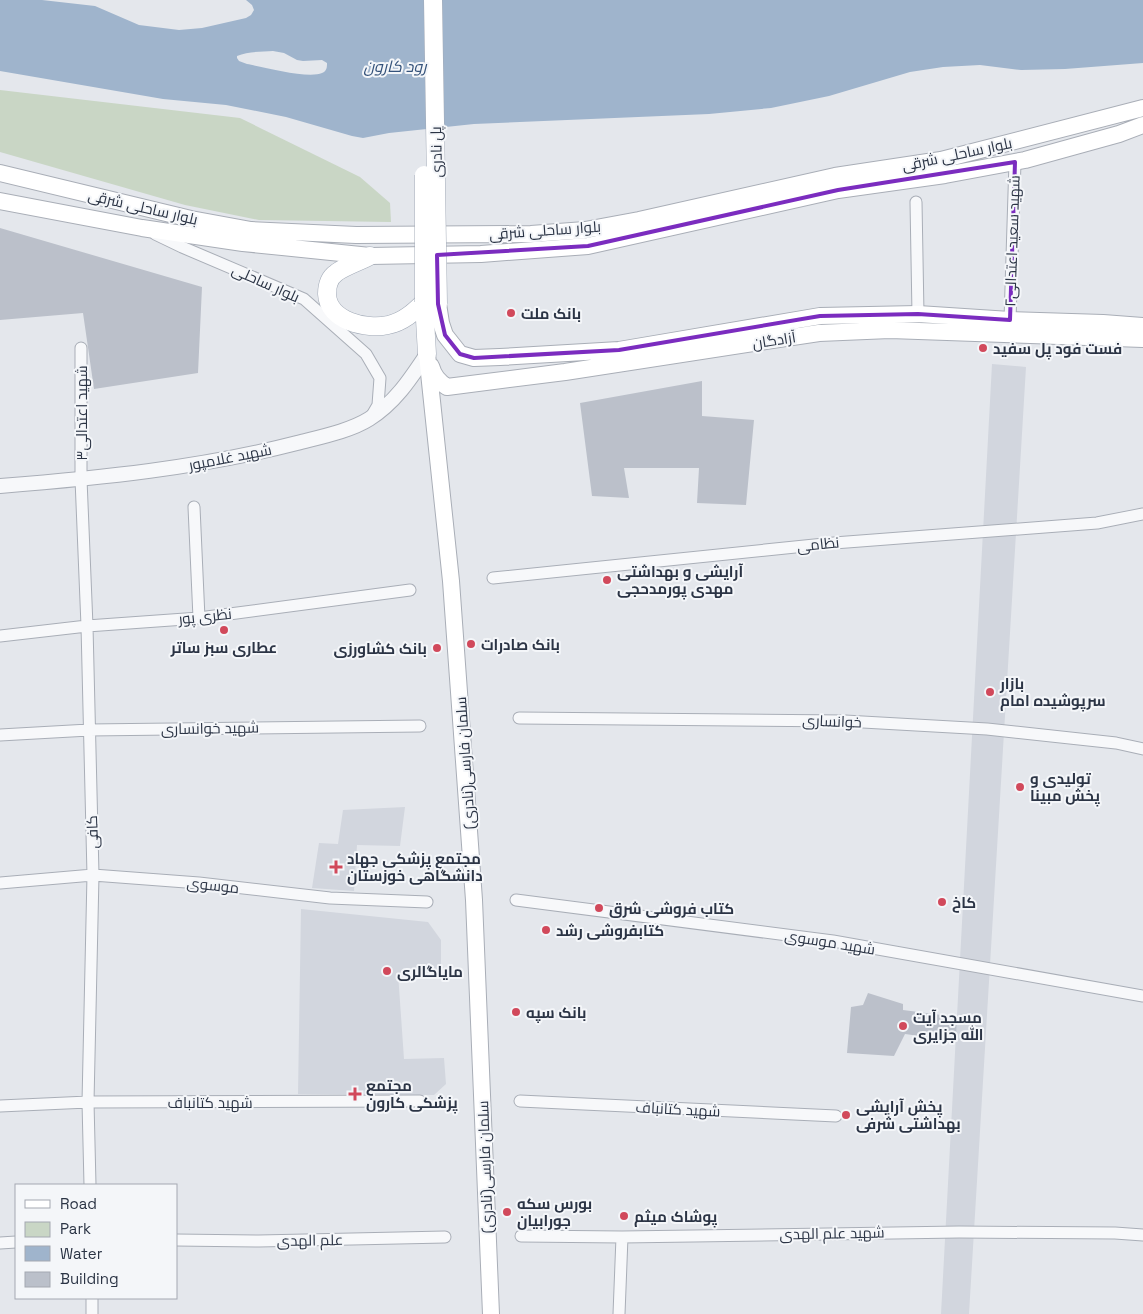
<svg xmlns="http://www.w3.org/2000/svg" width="1143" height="1314" viewBox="0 0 1143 1314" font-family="'Space Grotesk',Cairo,sans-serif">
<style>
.built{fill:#d2d6de}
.green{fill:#c9d6c5}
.water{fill:#9fb4cc;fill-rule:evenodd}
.building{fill:#bbc0ca}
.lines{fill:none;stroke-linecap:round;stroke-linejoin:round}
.minor-casing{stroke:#a9aeb7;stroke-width:13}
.tertiary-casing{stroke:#a9aeb7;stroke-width:16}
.secondary-casing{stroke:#a9aeb7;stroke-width:18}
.primary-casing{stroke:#a3abb8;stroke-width:19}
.minor{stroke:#f7f8fa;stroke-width:11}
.tertiary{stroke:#f7f8fa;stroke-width:14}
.secondary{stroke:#fff;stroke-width:16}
.primary{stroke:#fff;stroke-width:18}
.primary-bridge-casing{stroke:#a3abb8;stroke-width:19;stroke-linecap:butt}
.primary-bridge{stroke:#fff;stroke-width:18}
.marked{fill:none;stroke:#7b2cbf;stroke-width:4;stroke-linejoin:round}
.poi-dot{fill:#d1495b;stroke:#f4f6f9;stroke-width:2}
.labels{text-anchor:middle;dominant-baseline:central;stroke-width:4;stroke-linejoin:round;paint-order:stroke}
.street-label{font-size:15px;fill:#2b3445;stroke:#f4f6f9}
.poi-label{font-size:15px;font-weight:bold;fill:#2b3445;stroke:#f4f6f9;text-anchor:start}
.water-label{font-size:16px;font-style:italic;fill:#34527a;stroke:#f4f6f9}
</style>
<rect width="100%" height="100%" fill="#e4e7ec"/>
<path class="built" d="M992 364 1026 367 969 1314H941Z
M405 807 400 846 357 845 354 891 312 888 319 843 338 844 343 810Z
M301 909 428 922 441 940V972L398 973 404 1059 444 1058 446 1084 434 1095 298 1094Z"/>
<path class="green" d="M0 90 240 118 360 177 390 203 391 222 259 220 185 205 0 152Z"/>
<path class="water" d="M0 0H42L95 6 139 25 179 30 202 28 246 18 251 15 254 10 252 5 246 0H1143V63L1065 69 1021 70 980 65 943 67 910 72 829 96 771 108 709 114 474 124 389 133 363 138 352 136 286 117 226 105 163 99 0 71ZM273 51 284 53 297 60 303 61 322 60 327 63C327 67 327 71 322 73 308 79 263 67 247 64L239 61 237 58V56C248 51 262 52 273 51Z"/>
<path class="building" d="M0 228 202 287 198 373 94 389 83 313 0 320Z
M702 381V416L754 420 746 505 697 503 699 468H624L629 498 592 496 580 403Z
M868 993 903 1004V1010L957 1017 956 1041 905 1034 894 1056 847 1053 851 1007 863 1005Z"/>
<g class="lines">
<g class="minor-casing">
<path id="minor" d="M916 202 918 314
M155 234 182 247 304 299 366 354 380 378 378 405 371 417
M1010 320 1015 162
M81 348V479L87 626 93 875 88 1102 90 1185
M194 507 199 618
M493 578 834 543 1097 523 1143 514
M0 636 87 626 199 618 410 590
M519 718 845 721 987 729 1116 743 1143 749
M0 735 89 730 420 726
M0 883 93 875 199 883 330 898 427 902
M516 900 833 941 1143 996
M520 1101 836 1116
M0 1106 88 1102 420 1101
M521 1236 622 1237 959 1232 1115 1233 1143 1235
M176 1240 259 1241 445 1237
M0 1243 16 1242
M92 1314V1298
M619 1314 622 1237"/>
</g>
<g class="tertiary-casing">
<path id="tertiary" d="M0 486C100 478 200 468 297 443 320 437 350 431 369 419 395 403 411 378 427 354"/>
</g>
<g class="secondary-casing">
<path id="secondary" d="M0 173 191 219 251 230 356 235 531 234 585 230 639 220 835 176 941 160 1143 108
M0 201 142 228 243 243 370 256 481 254 588 246 838 190 945 175 1025 160 1119 134 1143 125
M438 304 441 323 445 335 460 354 474 358 500 357 619 350 820 316 918 314 1010 320 1103 323 1143 326
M427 354 451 581 474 900 491 1314
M431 366C434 376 438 381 447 387L565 372 819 333 890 330 1143 339"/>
</g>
<g class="primary-casing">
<path id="primary" d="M370 256C361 261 343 267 336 273 329 278 327 287 327 294 328 321 367 330 388 325 403 322 414 312 424 302
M424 302 427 354"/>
</g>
<use href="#minor" class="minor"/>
<use href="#tertiary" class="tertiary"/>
<use href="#secondary" class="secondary"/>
<use href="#primary" class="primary"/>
<g class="primary-bridge-casing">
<path id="primary-bridge" d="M433 0 438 304
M424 302V175"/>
</g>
<use href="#primary-bridge" class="primary-bridge"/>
</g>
<path class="marked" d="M1015 162 1010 320 918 314 820 316 619 350 474 358 460 354 445 335 438 304 437 255 588 246 838 190Z"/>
<g class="poi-dot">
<circle cx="511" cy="313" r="5"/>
<circle cx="983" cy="348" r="5"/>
<circle cx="607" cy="580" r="5"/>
<circle cx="224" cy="630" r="5"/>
<circle cx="471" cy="644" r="5"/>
<circle cx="437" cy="648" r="5"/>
<circle cx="990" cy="692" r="5"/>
<circle cx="1020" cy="787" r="5"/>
<path d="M333.5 859.5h5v5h5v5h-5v5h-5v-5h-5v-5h5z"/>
<circle cx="942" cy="902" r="5"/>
<circle cx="599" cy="908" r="5"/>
<circle cx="546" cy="930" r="5"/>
<circle cx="387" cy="971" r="5"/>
<circle cx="516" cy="1012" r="5"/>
<circle cx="903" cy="1026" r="5"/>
<path d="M352.5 1086.5h5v5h5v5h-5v5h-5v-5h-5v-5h5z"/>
<circle cx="846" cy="1115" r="5"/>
<circle cx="507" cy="1212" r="5"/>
<circle cx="624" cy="1216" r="5"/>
</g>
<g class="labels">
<g class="street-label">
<text transform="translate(436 152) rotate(-91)">پل نادری</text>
<text transform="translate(957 154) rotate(-12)">بلوار ساحلی شرقی</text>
<text transform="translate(143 207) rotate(13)">بلوار ساحلی شرقی</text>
<text transform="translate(545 230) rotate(-4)">بلوار ساحلی شرقی</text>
<text transform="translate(1012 241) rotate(-88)">شهید سعید اعتدالی۲</text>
<text transform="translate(266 283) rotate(24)">بلوار ساحلی</text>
<text transform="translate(774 340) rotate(-9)">آزادگان</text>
<text transform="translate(81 413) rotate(-90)">شهید اعتدالی۳</text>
<text transform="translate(230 457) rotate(-11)">شهید غلامپور</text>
<text transform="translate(818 544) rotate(-6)">نظامی</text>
<text transform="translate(205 616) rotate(-6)">نظری پور</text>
<text transform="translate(832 721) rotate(2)">خوانساری</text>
<text transform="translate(210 728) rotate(-1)">شهید خوانساری</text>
<text transform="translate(465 763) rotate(-94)">سلمان فارسی(نادری)</text>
<text transform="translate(92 832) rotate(-92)">کافی</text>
<text transform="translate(213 885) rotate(6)">موسوی</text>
<text transform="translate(830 942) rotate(9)">شهید موسوی</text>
<text x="210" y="1102">شهید کتانباف</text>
<text transform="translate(678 1109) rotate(3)">شهید کتانباف</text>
<text transform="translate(485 1167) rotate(-92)">سلمان فارسی(نادری)</text>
<text transform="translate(832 1233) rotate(-1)">شهید علم الهدی</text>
<text transform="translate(310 1240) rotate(-1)">علم الهدی</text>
</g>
<g class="poi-label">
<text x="521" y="313">بانک ملت</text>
<text x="993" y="348">فست فود پل سفید</text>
<text x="617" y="571">آرایشی و بهداشتی<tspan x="617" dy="17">مهدی پورمدحجی</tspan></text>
<text x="481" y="644">بانک صادرات</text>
<text x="224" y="647" text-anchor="middle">عطاری سبز ساتر</text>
<text x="427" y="648" text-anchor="end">بانک کشاورزی</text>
<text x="1000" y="683">بازار<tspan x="1000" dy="17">سرپوشیده امام</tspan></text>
<text x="1030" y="778">تولیدی و<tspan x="1030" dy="17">پخش مبینا</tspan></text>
<text x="347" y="858">مجتمع پزشکی جهاد<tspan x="347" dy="17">دانشگاهی خوزستان</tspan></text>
<text x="952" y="902">کاخ</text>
<text x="609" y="908">کتاب فروشی شرق</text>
<text x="556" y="930">کتابفروشی رشد</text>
<text x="397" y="971">مایاگالری</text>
<text x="526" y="1012">بانک سپه</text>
<text x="913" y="1017">مسجد آیت<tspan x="913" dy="17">الله جزایری</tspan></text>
<text x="366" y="1085">مجتمع<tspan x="366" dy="17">پزشکی کارون</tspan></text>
<text x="856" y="1106">پخش آرایشی<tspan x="856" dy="17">بهداشتی شرفی</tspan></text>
<text x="517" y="1203">بورس سکه<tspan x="517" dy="17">جورابیان</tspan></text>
<text x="634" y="1216">پوشاک میثم</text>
</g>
<g class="water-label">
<text x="395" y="66">رود کارون</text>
</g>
</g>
<rect x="15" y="1184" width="162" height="115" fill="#f4f6f9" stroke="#a4a8b1"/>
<rect x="25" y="1200" width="25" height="8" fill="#ffffff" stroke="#a4a8b1"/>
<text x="60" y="1209" font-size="15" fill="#2b3445">Road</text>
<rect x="25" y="1222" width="25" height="15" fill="#c9d6c5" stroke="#a4a8b1"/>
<text x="60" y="1234" font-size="15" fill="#2b3445">Park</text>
<rect x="25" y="1246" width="25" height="15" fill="#9fb4cc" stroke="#a4a8b1"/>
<text x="60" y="1259" font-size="15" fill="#2b3445">Water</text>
<rect x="25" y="1272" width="25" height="15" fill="#bbc0ca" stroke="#a4a8b1"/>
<text x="60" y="1284" font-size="15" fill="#2b3445">Building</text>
</svg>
